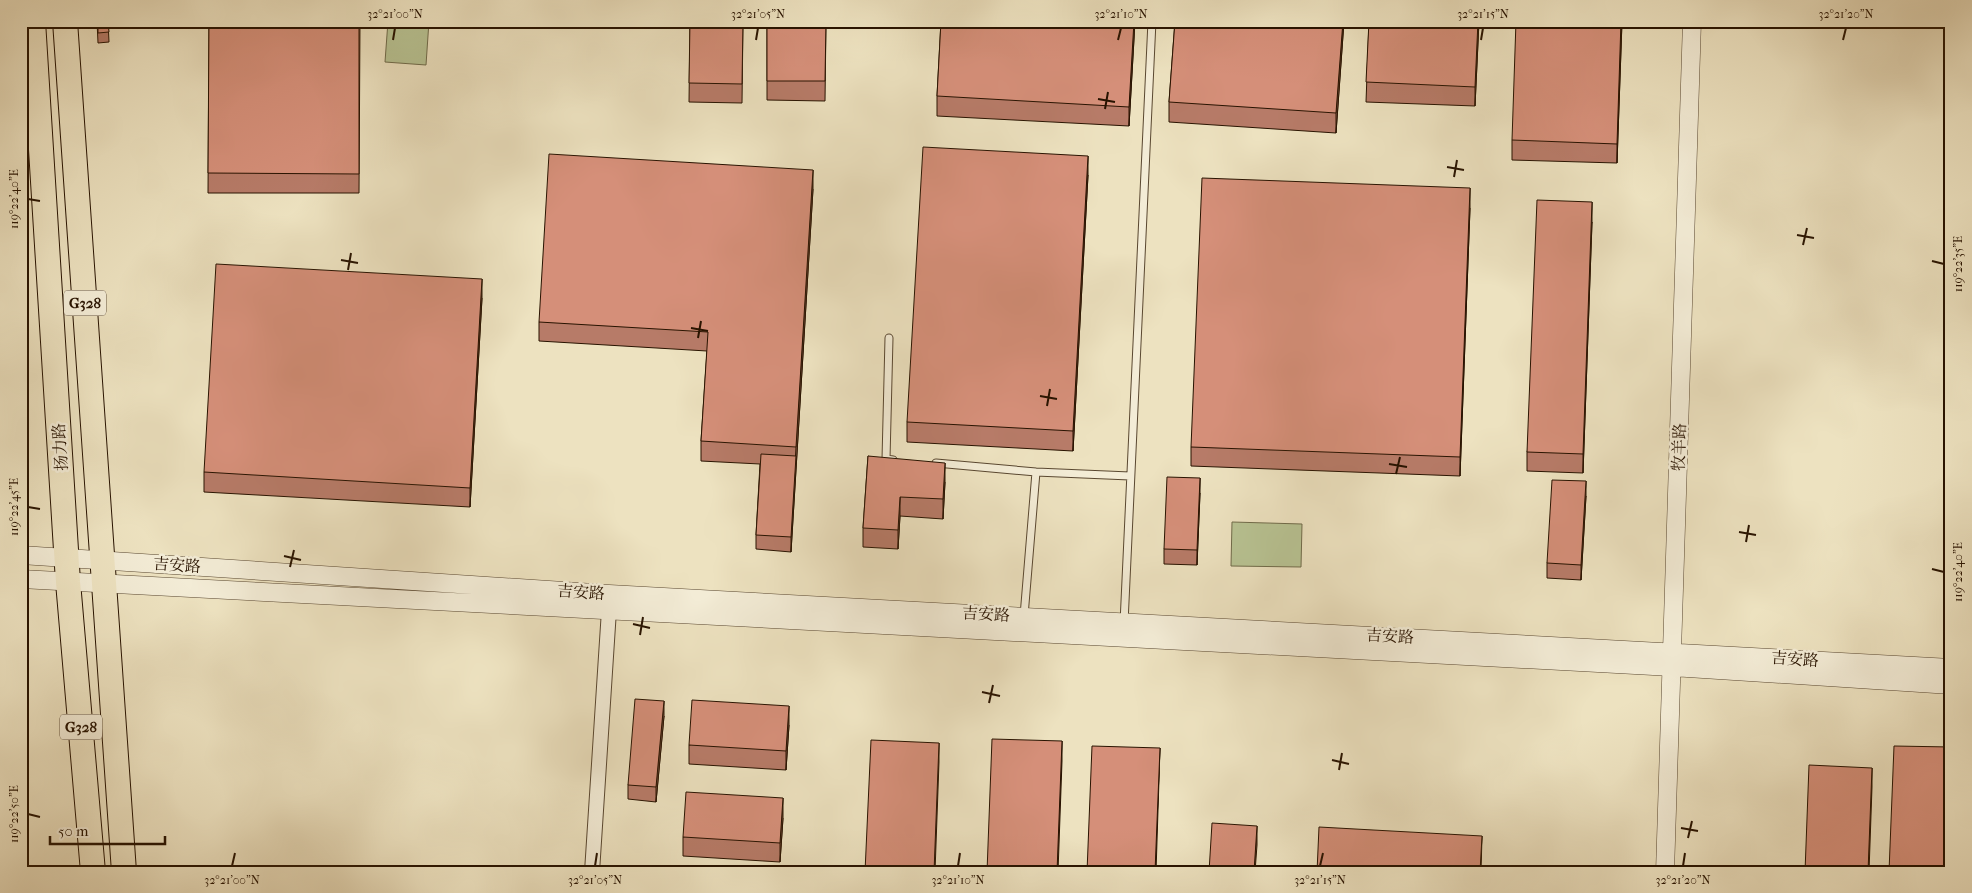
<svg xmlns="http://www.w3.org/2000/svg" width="1972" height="893" viewBox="0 0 1972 893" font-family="'IM FELL French Canon','Noto Serif SC',serif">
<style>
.green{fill:#b8c393;stroke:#706b4a}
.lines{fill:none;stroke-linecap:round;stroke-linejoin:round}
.service-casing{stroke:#594730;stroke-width:9}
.minor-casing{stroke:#594730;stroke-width:16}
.tertiary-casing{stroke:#594730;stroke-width:19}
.trunk-casing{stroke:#281300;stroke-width:26}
.service{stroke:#f3ecd6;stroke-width:7}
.minor{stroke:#f3ecd6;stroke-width:14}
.tertiary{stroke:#f3ecd6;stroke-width:18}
.trunk{stroke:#ede2c0;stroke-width:24}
.wall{fill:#b77b68;stroke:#281300}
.shaded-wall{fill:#956455;stroke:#281300}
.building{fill:#d58f79;stroke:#281300}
.ticks{fill:none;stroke:#281300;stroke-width:2}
.labels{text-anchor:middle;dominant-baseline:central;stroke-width:5;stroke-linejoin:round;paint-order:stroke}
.shield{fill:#f3ecd6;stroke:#655440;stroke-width:1}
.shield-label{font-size:15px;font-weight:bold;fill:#281300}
.street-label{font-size:16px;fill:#281300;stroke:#f3ecd6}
.neatline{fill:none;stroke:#281300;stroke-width:2}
.ticks-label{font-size:12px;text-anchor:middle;fill:#281300}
</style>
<rect width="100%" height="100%" fill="#ede2c0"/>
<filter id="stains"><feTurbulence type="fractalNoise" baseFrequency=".004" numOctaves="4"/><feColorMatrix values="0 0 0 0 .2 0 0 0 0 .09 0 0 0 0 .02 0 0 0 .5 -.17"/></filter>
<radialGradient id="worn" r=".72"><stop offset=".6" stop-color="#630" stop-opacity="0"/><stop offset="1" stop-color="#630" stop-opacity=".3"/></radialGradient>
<path class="green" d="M388 21H429L426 65 385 62Z
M1232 522 1302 524 1301 567 1231 566Z"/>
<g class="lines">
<g class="service-casing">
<path id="service" d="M889 338 886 459 893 460
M936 463 1036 472 1130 476
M1024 616 1036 472
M1124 623 1152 21"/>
</g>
<g class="minor-casing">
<path id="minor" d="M592 872 609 610"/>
</g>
<g class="tertiary-casing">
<path id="tertiary" d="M21 555 609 594 1951 668
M21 579 1672 667 1951 685
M1665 872 1692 21"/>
</g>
<g class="trunk-casing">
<path id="trunk" d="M33 21 68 582 93 872
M65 21 124 872"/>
</g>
<use href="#service" class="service"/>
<use href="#minor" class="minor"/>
<use href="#tertiary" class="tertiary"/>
<use href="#trunk" class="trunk"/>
</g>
<path class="wall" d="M97 21H108L109 42 98 43Z
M209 21H360L359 193H208Z
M690 21H743L742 103 689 102Z
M767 21H826L825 101 767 100Z
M941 21H1135L1129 126 937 116V96Z
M1175 21H1344L1336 133 1169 122V102Z
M1369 21H1479L1475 106 1366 102Z
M1622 21 1617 163 1512 160V140Z
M1088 175 1073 451 907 442V422Z
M813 189 791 552 756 549V535L760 464 701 461V441L707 351 539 341V322Z
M1470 208 1460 476 1191 466V447Z
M1592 222 1583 473 1527 471V452Z
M482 298 470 507 204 492V472Z
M868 456 945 482 943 519 900 516 898 549 863 547V528Z
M1200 493 1197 565 1164 564V549Z
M1586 496 1581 580 1547 578V563Z
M664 716 656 802 628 799V785Z
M789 725 786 770 689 764V745Z
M783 818 780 862 683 856V837Z"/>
<path class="shaded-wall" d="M1134 21H1135L1129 126V107Z
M1343 21H1344L1336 133V113Z
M1478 21H1479L1475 106V87Z
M1621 21H1622L1617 163V144Z
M1088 156V175L1073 451V431Z
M813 170V189L791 552V537L796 447Z
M1470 188V208L1460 476V457Z
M1592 202V222L1583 473V454Z
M482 279V298L470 507V488Z
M945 463V482L943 519V499Z
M1200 478V493L1197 565V550Z
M1586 481V496L1581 580V565Z
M900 497V516L898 549V530Z
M664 701V716L656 802V787Z
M789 706V725L786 770V751Z
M1062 741V761L1058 872H1057Z
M939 743V762L935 872H934Z
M1160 748 1156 872H1155Z
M1872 768V787L1869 872H1868Z
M783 798V818L780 862V843Z
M1257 826V845L1255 872H1254Z
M1482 836 1481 872H1480Z"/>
<path class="building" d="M98 21H108L109 32 98 33Z
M209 21H359V174L208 173Z
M690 21H743L742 84 689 83Z
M767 21H826L825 81H767Z
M941 21H1134L1129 107 937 96Z
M1175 21H1343L1336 113 1169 102Z
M1369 21H1478L1475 87 1366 82Z
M1516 21H1621L1617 144 1512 140Z
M923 147 1088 156 1073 431 907 422Z
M549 154 813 170 796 447 701 441 708 332 539 322Z
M1202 178 1470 188 1460 457 1191 447Z
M1537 200 1592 202 1583 454 1527 452Z
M216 264 482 279 470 488 204 472Z
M761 454 796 456 791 537 756 535Z
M868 456 945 463 943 499 900 497 898 530 863 528Z
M1167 477 1200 478 1197 550 1164 549Z
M1552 480 1586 481 1581 565 1547 563Z
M635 699 664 701 656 787 628 785Z
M692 700 789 706 786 751 689 745Z
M992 739 1062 741 1057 872H987Z
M871 740 939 743 934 872H865Z
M1092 746 1160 748 1155 872H1087Z
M1894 746 1951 747V872H1889Z
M1809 765 1872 768 1868 872H1805Z
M686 792 783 798 780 843 683 837Z
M1212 823 1257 826 1254 872H1209Z
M1319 827 1482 836 1480 872H1317Z"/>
<path class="ticks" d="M393 40 395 28M756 40 758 28M1118 40 1121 28M1481 40 1483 28M1843 40 1846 28M1098 99 1115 102M1105 109 1108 92M1447 167 1464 170M1454 177 1457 160M28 199 40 201M1797 235 1814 238M1803 245 1807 228M341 260 358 263M1932 261 1944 264M348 270 351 253M691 328 708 331M698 338 701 321M1040 396 1057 399M1047 406 1050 389M1389 464 1407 467M1396 474 1400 457M28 507 40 509M1739 532 1756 535M1746 542 1749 525M284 556 301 560M290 567 294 550M1932 569 1944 572M633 624 650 628M640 635 643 617M982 692 1000 696M989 703 993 685M1332 760 1349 764M1339 770 1342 753M28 814 40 817M1681 828 1698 831M1688 838 1692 821M232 866 235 853M595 866 597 853M958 866 960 853M1320 866 1323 853M1683 866 1685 853"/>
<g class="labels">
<g class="shield">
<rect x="64" y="290.5" width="42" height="25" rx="4"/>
<rect x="60" y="714.5" width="42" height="25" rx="4"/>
</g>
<g class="shield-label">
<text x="85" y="303">G328</text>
<text x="81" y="727">G328</text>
</g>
<g class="street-label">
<text transform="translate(60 447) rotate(-94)">扬力路</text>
<text transform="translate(1679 447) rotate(-88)">牧羊路</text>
<text transform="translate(177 565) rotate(4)">吉安路</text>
<text transform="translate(581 592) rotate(4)">吉安路</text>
<text transform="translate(986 614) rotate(3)">吉安路</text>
<text transform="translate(1390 636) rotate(3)">吉安路</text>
<text transform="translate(1795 659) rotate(4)">吉安路</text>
</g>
</g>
<rect width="1972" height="893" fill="none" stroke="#ede2c0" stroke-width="55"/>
<path d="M50 836v8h115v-8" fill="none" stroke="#281300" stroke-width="2.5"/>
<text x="58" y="836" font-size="15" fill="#281300" stroke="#f3ecd6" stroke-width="4" paint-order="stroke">50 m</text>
<rect x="28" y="28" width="1916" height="838" class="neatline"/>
<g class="ticks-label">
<text x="395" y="18">32°21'00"N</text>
<text x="758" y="18">32°21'05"N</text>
<text x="1121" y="18">32°21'10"N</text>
<text x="1483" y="18">32°21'15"N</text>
<text x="1846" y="18">32°21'20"N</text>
<text transform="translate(14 199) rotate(-90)" y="4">119°22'40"E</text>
<text transform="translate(1958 264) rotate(-90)" y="4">119°22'35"E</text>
<text transform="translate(14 507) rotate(-90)" y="4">119°22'45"E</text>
<text transform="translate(1958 572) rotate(-90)" y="4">119°22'40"E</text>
<text transform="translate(14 814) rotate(-90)" y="4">119°22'50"E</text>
<text x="232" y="884">32°21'00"N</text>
<text x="595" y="884">32°21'05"N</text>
<text x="958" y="884">32°21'10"N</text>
<text x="1320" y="884">32°21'15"N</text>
<text x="1683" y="884">32°21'20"N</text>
</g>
<rect width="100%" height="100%" filter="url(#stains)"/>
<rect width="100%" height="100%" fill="url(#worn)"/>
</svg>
